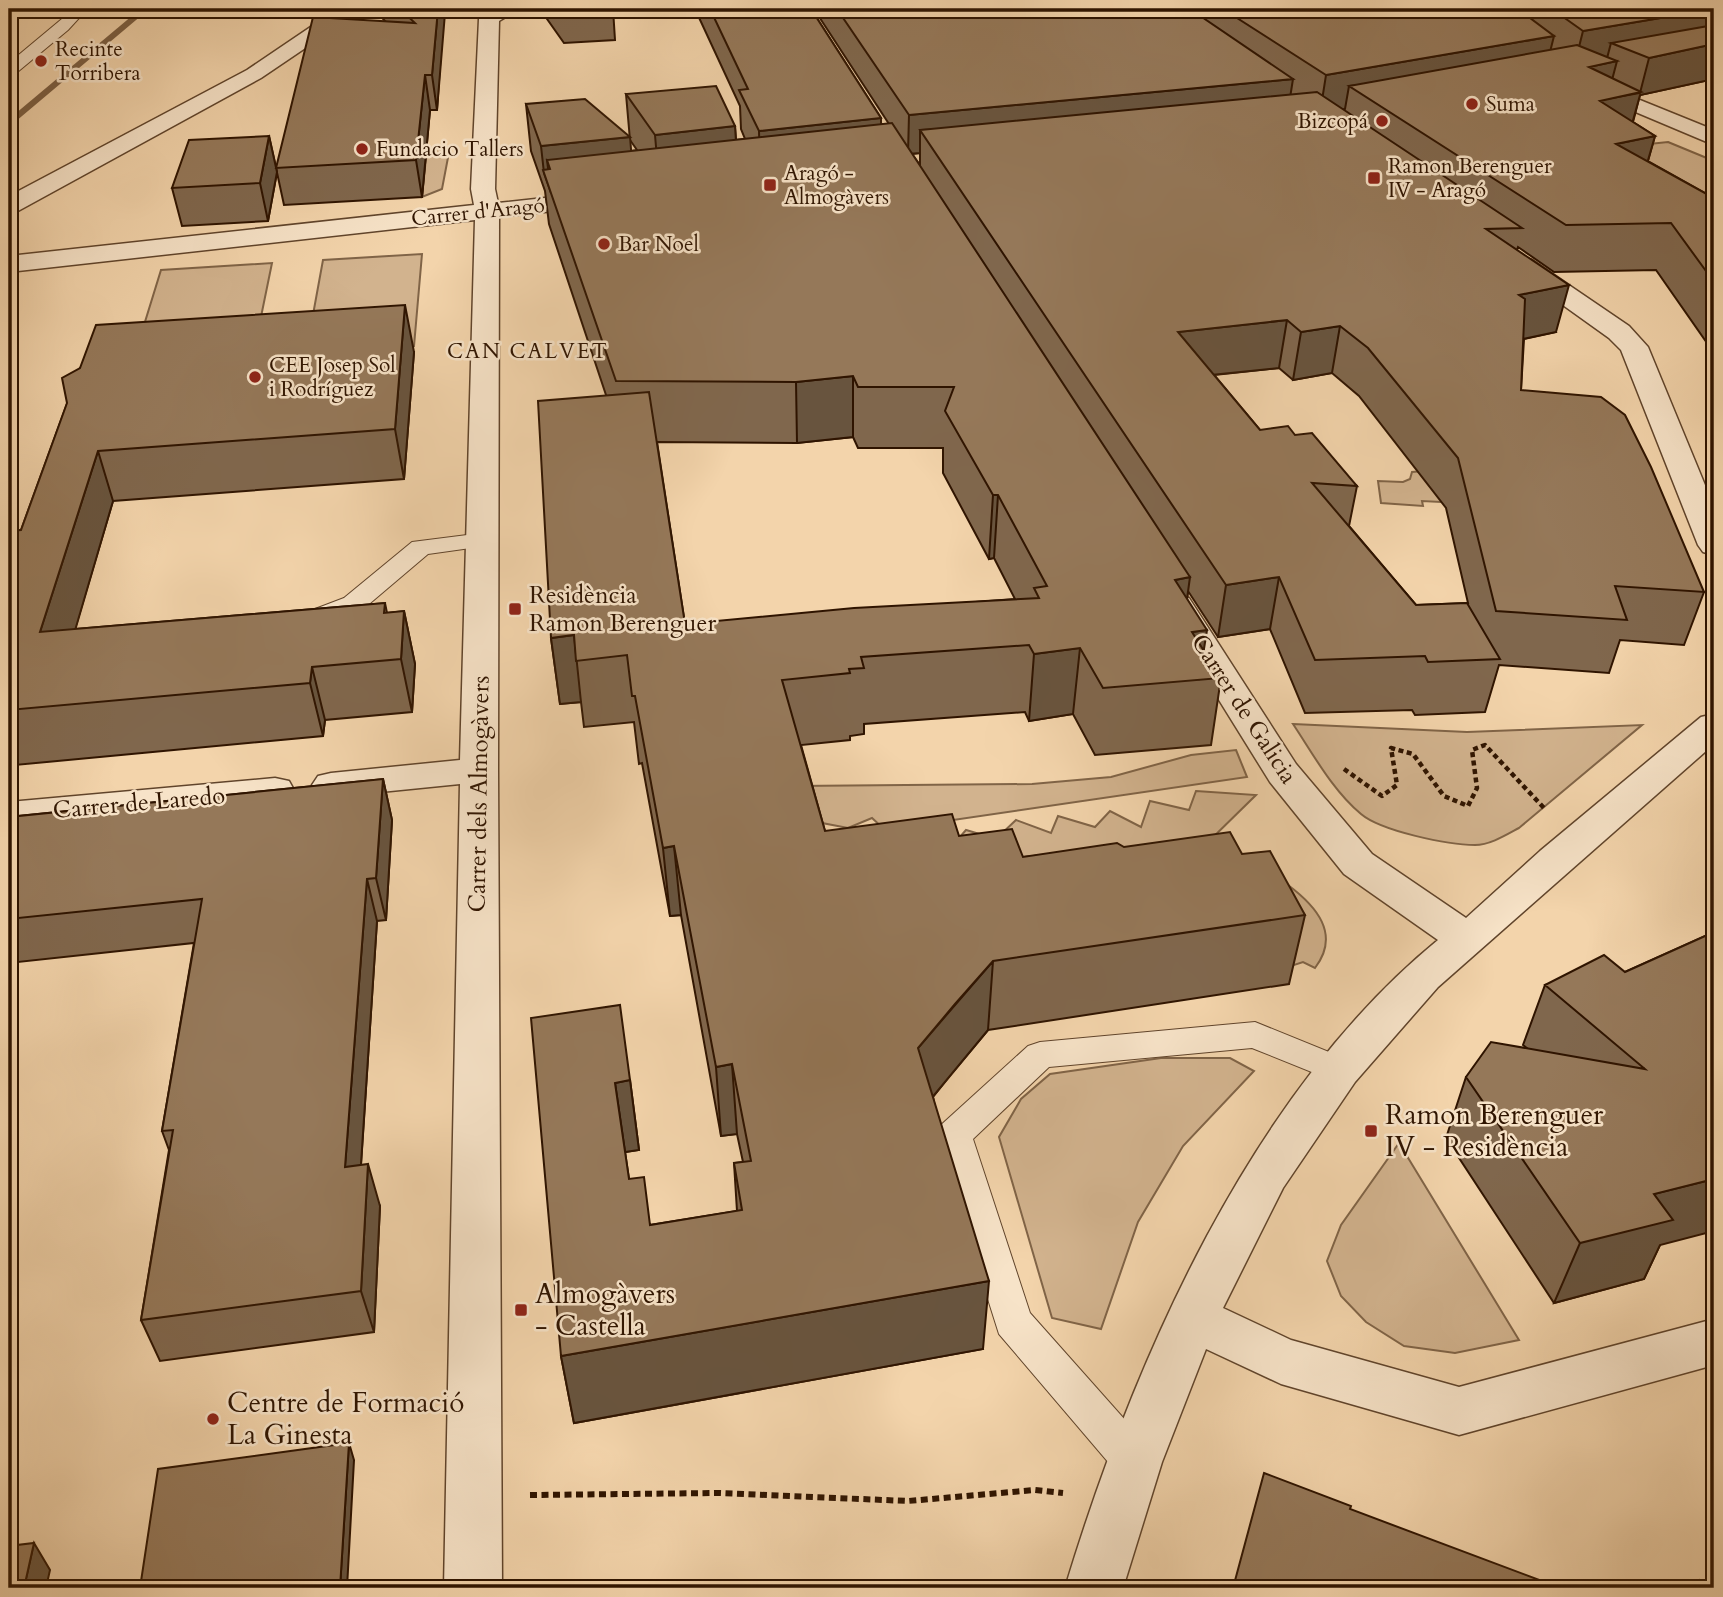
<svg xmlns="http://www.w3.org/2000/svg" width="1723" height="1597" viewBox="0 0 1723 1597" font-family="Cardo,serif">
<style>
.green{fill:#d2b38e;stroke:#806447;stroke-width:2}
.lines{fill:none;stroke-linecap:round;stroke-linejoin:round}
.stream{fill:#7c6044;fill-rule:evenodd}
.lane-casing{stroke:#60442b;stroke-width:2}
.street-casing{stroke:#60442b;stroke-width:3}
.path-far1{stroke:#2f1400;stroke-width:4.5;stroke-dasharray:5 3.5;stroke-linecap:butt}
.path{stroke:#2f1400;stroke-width:6;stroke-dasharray:7 4.5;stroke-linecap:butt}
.lane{fill:#f7e3c8;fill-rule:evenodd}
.street{fill:#f7e3c8;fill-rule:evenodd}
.wall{fill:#80674d;stroke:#2f1400;stroke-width:2;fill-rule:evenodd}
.shaded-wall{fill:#68543e;stroke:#2f1400;stroke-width:2}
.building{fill:#957859;stroke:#2f1400;stroke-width:2}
.poi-dot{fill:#8f2418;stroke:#f7e3c8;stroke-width:2.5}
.labels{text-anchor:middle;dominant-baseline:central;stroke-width:5;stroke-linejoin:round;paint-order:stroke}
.far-poi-label{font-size:21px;fill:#2f1400;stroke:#f7e3c8;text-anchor:start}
.far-street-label{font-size:21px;fill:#2f1400;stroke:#f7e3c8}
.far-neighbourhood-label{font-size:21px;letter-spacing:2px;fill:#2f1400;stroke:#f7e3c8}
.poi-label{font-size:24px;fill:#2f1400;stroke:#f7e3c8;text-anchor:start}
.street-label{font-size:24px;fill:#2f1400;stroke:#f7e3c8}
.near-poi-label{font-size:28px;fill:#2f1400;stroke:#f7e3c8;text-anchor:start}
</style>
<rect width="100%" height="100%" fill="#f3d4ab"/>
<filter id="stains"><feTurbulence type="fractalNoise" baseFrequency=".00286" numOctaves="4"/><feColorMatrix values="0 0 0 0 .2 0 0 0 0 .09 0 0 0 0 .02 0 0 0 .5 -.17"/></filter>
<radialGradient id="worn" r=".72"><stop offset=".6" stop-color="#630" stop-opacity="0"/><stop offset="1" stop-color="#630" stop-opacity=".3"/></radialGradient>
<path class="green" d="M1668 142 1714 161V237L1620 147Z
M450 147 442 189 422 197 427 148Z
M422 254 414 346 306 353 323 260Z
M272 263 253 356 132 364 161 270Z
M1424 471 1655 513 1422 501 1423 506 1381 503 1378 481 1403 482 1410 479 1412 472Z
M1293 724 1467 732 1642 725 1519 828C1506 835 1490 845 1475 845 1448 845 1381 831 1361 814 1333 791 1313 754 1293 724Z
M1236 750 1247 777 885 830 872 818 848 828 817 822 795 786 1032 784 1111 777 1191 755Z
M1196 791 1256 795 1203 847 948 882 945 854 966 830 996 839 1016 820 1051 833 1058 816 1095 827 1110 811 1141 827 1150 801 1189 810Z
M1288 885C1316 906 1341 934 1315 968L1303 962 1291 966Z
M1161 1058H1230L1254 1071 1183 1146 1138 1222 1101 1329 1052 1318 999 1137 1021 1099 1050 1074Z
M1399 1143 1519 1340 1455 1353 1404 1346 1366 1322 1341 1296 1327 1261 1341 1225Z"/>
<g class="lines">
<path class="stream" d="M139 10 143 13 142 15 9 127V119Z"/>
<g class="lane-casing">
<path id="lane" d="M53 9H73L79 18 68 30 15 74 9 76V63L63 18Z
M483 533 492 535 495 540 492 545 428 554 362 610 320 626 311 628 302 626 298 620 302 614 344 598 412 542Z
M1255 1022 1351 1061 1356 1070 1351 1079 1339 1083 1252 1048 1049 1067 973 1139 1030 1313 1150 1448 1156 1462 1150 1476 1135 1482 1120 1476 999 1334 936 1135 941 1125 1028 1046 1040 1042Z"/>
</g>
<g class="street-casing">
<path id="street" d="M329 9H349L329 32 261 78 18 211 9 213V196L247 70 315 24Z
M492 9H525L522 13 509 15 499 21 495 189 498 203 599 192 607 194 611 199 607 204 599 206 499 217 498 770 502 1588H444L460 784 331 797 318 794 312 785 318 776 331 773 460 760 475 220 9 272V256L474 205 471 189 479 19Z
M1588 79 1714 130V145L1581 89 1577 85 1581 81Z
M1523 257 1532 260 1629 326 1648 347 1714 507V555L1703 552 1698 545 1621 350 1609 338 1514 270 1510 265 1514 260Z
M1177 595 1189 598 1296 764 1372 854 1466 918 1540 851 1701 717 1714 714V744L1438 987 1355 1082 1283 1188 1223 1308 1291 1340 1459 1387 1714 1319V1365L1459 1435 1281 1384 1206 1349 1162 1462 1123 1588H1065C1134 1360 1250 1094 1438 940L1344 874 1270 782 1160 605 1165 598Z
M275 778 289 781 294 790 289 799 275 802 9 828V802Z"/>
</g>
<path class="path-far1" d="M1344 769 1382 796 1397 785 1391 748 1413 754 1444 796 1468 806 1477 788 1472 750 1485 745 1544 808"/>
<path class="path" d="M530 1495 719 1493 908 1501 1035 1490 1063 1493"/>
<use href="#lane" class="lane"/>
<use href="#street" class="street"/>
</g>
<path class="wall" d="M374 9H444L437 110H430L422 197 284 205 276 168 386 22Z
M540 9H613L615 40 564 43Z
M695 9H811L881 118V124H889L814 9H1714V79L1640 95 1633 122 1655 136 1648 161 1714 198V353L1656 270 1554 272 1518 247 1517 250 1556 332 1524 339 1521 390 1704 592 1684 645 1620 640 1609 673 1499 665 1485 712 1415 715 1412 710 1305 713 1270 629 1218 637 1188 591 1187 599 1204 651 1221 678 1211 745 1095 755 1073 714 1029 721 1025 712 864 724V734L850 736V740L801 745 825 831 959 836 1023 857 1124 847 1242 854 1305 915 1289 984 988 1030 952 1073 933 1097 983 1349 574 1423 561 1356 630 1080 639 1150 625 1152 629 1179 650 1225 737 1211 734 1163 743 1162 737 1134 721 1136 681 915 670 916 642 763 639 764 634 722 584 727 581 702 560 704 551 638 606 395 549 224 545 191 531 151 526 104 631 151 637 150 630 140 626 94 735 126 736 140 745 139 741 129 740 106ZM920 153V165L912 154ZM1279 368 1293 380 1332 373 1359 396 1446 508 1468 603 1416 605 1349 526 1357 486 1295 435 1260 430 1214 375ZM853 437 858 448H943V473L989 559 994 558 1015 599 685 624 657 442 797 443Z
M269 136 277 172 268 221 182 226 172 188Z
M414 352 404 479 113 501 75 629 385 603 387 613 404 611 415 664 412 712 325 720 323 736 15 765 11 755 9 756V531L21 530 80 368Z
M383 779 392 820 386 920 377 921 361 1165 380 1206 374 1332 160 1361 141 1320 169 1150 162 1131 194 943 9 963V817Z
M1714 932 1660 1245 1644 1279 1554 1303 1446 1138 1466 1077 1528 1049 1523 1045 1545 985 1625 972Z
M1700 1580 1714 1588H1695Z"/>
<path class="shaded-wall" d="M438 9H444L445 13 437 110 432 75Z
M1714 9V43H1611L1606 62 1574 67 1583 31Z
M1554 36 1545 72 1349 86 1345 109 1320 113 1326 75Z
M1714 44V79L1640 95 1629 135 1588 144 1589 67 1617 61 1607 99 1640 93 1649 58Z
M425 75 430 110 422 197 416 160Z
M1293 79 1287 117 920 130V153L908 154 909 115Z
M881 118V158L760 171 759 131Z
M735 126 738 173 659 182 655 135Z
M269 136 277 172 268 221 260 183Z
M1655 136 1642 181 1616 144Z
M630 137 634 185 547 160 551 193 544 173 541 146Z
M1569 285 1556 332 1508 342 1519 295Z
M405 305 414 352 404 479 395 429Z
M1287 320 1279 368 1172 379 1178 332Z
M1340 326 1332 373 1293 380 1301 332Z
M853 376V437L797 443 796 382Z
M98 451 113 501 59 685 40 632Z
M993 495H998L994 558 989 559Z
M1190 577 1181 643 1175 580Z
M1279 577 1270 629 1218 637 1226 585Z
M404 611 415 664 412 712 401 659Z
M1207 630 1199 680 1192 632Z
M574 635 581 702 560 704 551 638Z
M1080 648 1073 714 1029 721 1034 654Z
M312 667 325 720 323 736 310 683Z
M383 779 392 820 386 920 376 878Z
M674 846 681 915 670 916 663 848Z
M367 879 377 921 358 1209 345 1167Z
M993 961 988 1030 916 1117 918 1048Z
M732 1064 737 1134 721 1136 716 1067Z
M630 1080 639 1150 625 1152 615 1083Z
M368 1164 380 1206 374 1332 361 1291Z
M1714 1179V1231L1660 1245 1644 1279 1554 1303 1580 1243 1654 1194Z
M989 1281 983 1349 574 1423 561 1356Z
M349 1443 354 1460 347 1588H340Z
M34 1543 50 1570 46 1588H24Z"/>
<path class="building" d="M400 9H438L432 75H425L416 160 276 168 313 17 415 23Z
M710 9H811L881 118 759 131 739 90 748 89Z
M837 9H1190L1293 79 909 115Z
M1223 9H1518L1554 36 1326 75Z
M1552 9H1714L1583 31Z
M1714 25V44L1649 58 1611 43Z
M1577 45 1617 61 1589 67 1641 92 1600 101 1655 136 1616 144 1714 198V282L1671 223 1566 225 1349 86Z
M716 86 735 126 655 135 626 94Z
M1317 92 1522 228 1486 229 1569 285 1519 295 1525 299 1521 390 1601 397 1625 415 1651 467 1704 592 1615 586 1627 620 1496 611 1458 458 1368 348 1340 326 1301 332 1287 320 1178 332 1260 430 1288 426 1295 435 1312 433 1357 486 1312 483 1416 605 1467 603 1500 659 1428 662 1425 656 1315 660 1279 577 1226 585 920 130Z
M585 99 630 137 541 146 526 104Z
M892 123 1190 577 1175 580 1207 630 1192 632 1221 678 1103 688 1080 648 1034 654 1029 645 861 657 864 668 849 669 850 673 782 680 825 831 952 814 959 836 1012 829 1023 857 1117 843 1124 847 1230 832 1242 854 1270 851 1305 915 993 961 955 1004 918 1048 989 1281 561 1356 531 1018 620 1005 630 1080 615 1083 629 1179 644 1177 650 1225 742 1210 734 1163 751 1161 732 1064 716 1067 674 846 663 848 635 696H632L627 655 576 661 574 635 551 638 538 401 649 392 685 624 854 608 1039 598 1034 588 1047 586 998 495H993L945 411 954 387H858L853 376 796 382 616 381 543 170 550 169 547 160Z
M269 136 260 183 172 188 189 140Z
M405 305 395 429 98 451 40 632 385 603 384 613 404 611 401 659 312 667 310 683 9 710V531L21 530 67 403 62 378 80 368 96 325Z
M383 779 376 878 367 879 345 1167 368 1164 361 1291 141 1320 173 1130 162 1131 202 899 9 919V817Z
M1714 932V1179L1654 1194 1673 1220 1580 1243 1466 1077 1491 1042 1645 1069 1545 985 1604 955 1625 972Z
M349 1443 340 1588H140L158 1469Z
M1264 1473 1351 1506 1350 1509 1550 1584V1588H1233Z
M34 1543 24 1588H9V1546Z
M1700 1580 1714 1581V1588H1702Z"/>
<g class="poi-dot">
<circle cx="41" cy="61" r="7"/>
<circle cx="1472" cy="104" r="7"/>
<circle cx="1382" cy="121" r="7"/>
<circle cx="362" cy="149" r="7"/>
<rect x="1367" y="171" width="14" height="14" rx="3.5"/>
<rect x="763" y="178" width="14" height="14" rx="3.5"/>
<circle cx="604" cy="244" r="7"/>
<circle cx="255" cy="377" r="7"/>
<rect x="508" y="602" width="14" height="14" rx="3.5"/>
<rect x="1364" y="1124" width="14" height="14" rx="3.5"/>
<rect x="514" y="1303" width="14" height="14" rx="3.5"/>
<circle cx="213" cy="1419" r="7"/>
</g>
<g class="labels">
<g class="far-poi-label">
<text x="55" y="49">Recinte<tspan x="55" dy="24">Torribera</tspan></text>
<text x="1486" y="104">Suma</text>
<text x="1368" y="121" text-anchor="end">Bizcopá</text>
<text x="376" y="149">Fundacio Tallers</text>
<text x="1388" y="166">Ramon Berenguer<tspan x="1388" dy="24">IV - Aragó</tspan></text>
<text x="784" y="173">Aragó -<tspan x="784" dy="24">Almogàvers</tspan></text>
<text x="618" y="244">Bar Noel</text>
<text x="269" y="365">CEE Josep Sol<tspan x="269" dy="24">i Rodríguez</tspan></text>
</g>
<g class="far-street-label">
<text transform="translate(478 212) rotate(-6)">Carrer d'Aragó</text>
</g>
<g class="far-neighbourhood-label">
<text x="528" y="351">CAN CALVET</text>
</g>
<g class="poi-label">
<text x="529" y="595">Residència<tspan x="529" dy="28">Ramon Berenguer</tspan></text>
</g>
<g class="street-label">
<text transform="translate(1244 709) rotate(57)">Carrer de Galicia</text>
<text transform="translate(479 794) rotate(-89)">Carrer dels Almogàvers</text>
<text transform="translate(139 803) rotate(-5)">Carrer de Laredo</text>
</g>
<g class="near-poi-label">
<text x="1385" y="1115">Ramon Berenguer<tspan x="1385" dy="32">IV - Residència</tspan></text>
<text x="535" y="1294">Almogàvers<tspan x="535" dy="32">- Castella</tspan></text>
<text x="227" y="1403">Centre de Formació<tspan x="227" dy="32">La Ginesta</tspan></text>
</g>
</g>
<rect width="1723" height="1597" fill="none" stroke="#f3d4ab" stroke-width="35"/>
<rect x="10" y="10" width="1702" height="1576" fill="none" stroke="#2f1400" stroke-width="3.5"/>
<rect x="18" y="18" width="1688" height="1562" fill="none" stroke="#2f1400" stroke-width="2"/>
<rect width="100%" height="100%" filter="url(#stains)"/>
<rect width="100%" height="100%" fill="url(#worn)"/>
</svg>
